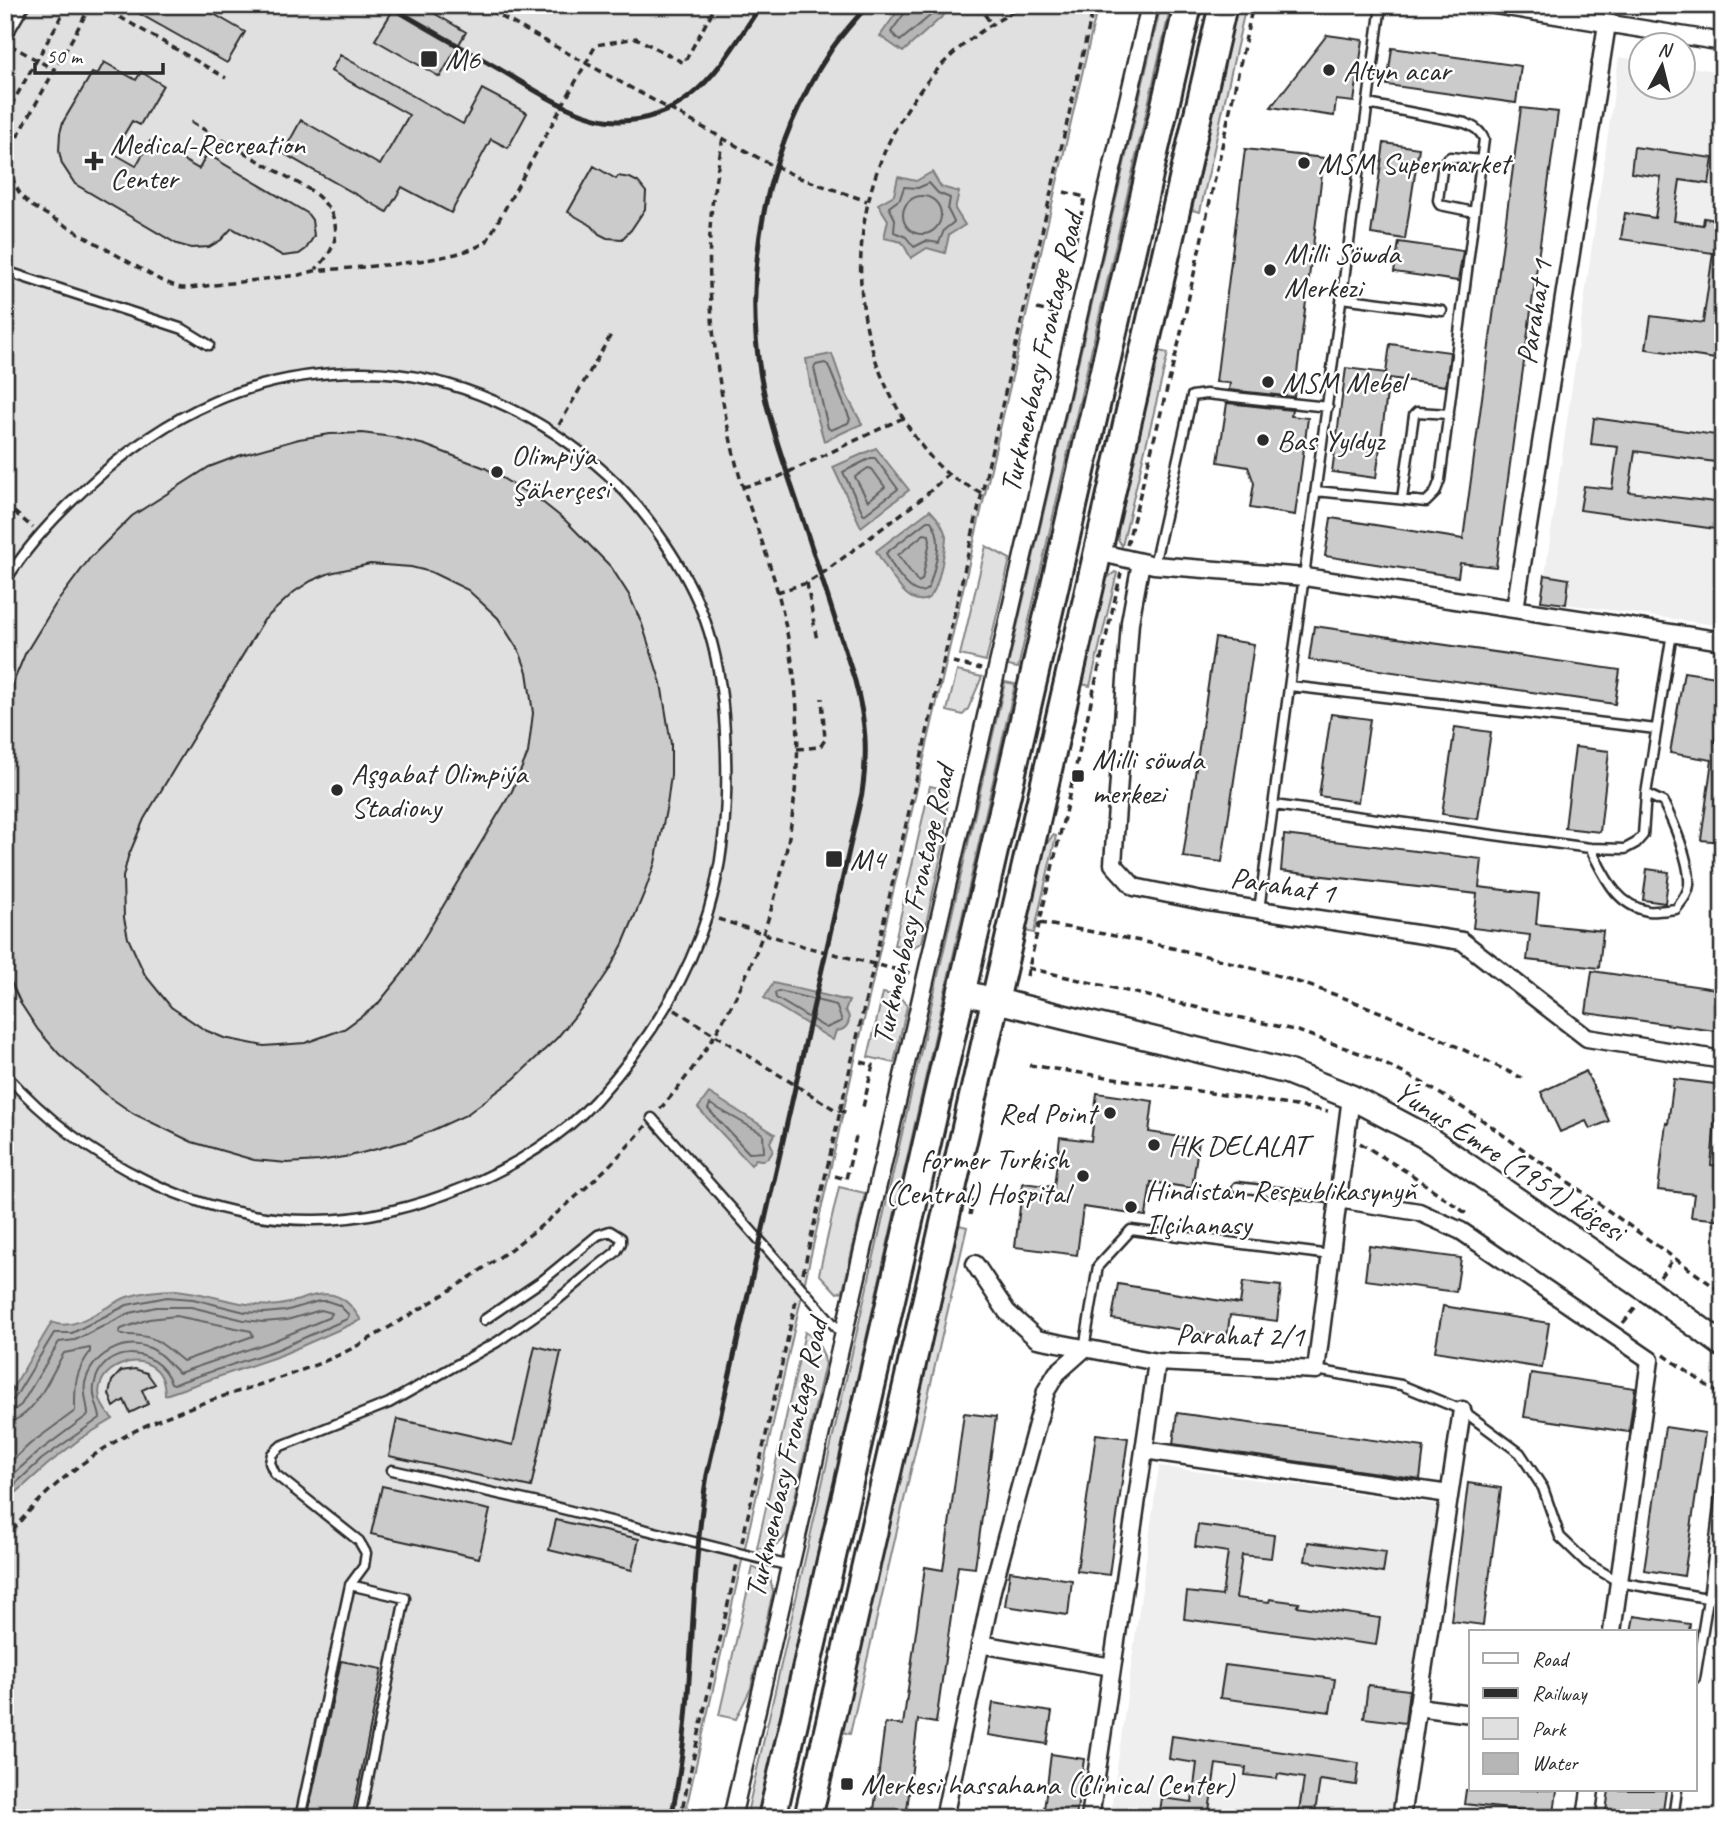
<svg xmlns="http://www.w3.org/2000/svg" width="1728" height="1823" viewBox="0 0 1728 1823" font-family="Caveat,sans-serif">
<style>
.built{fill:#efefef}
.green{fill:#e0e0e0;stroke:#868686;stroke-width:2}
.water{fill:#b6b6b6;stroke:#7e7e7e;stroke-width:2}
.lines{fill:none;stroke-linecap:round;stroke-linejoin:round}
.shore{stroke:#636363;stroke-width:2}
.building{fill:#cbcbcb;stroke:#2b2b2b;stroke-width:2;fill-rule:evenodd}
.lane-casing{stroke:#2b2b2b;stroke-width:13}
.street-casing{stroke:#2b2b2b;stroke-width:21}
.secondary-casing{stroke:#2b2b2b;stroke-width:28}
.primary-casing{stroke:#2b2b2b;stroke-width:32}
.path{stroke:#2b2b2b;stroke-width:3.5;stroke-dasharray:7 5;stroke-linecap:butt}
.lane{stroke:#fff;stroke-width:8}
.street{stroke:#fff;stroke-width:16}
.secondary{stroke:#fff;stroke-width:23}
.primary{stroke:#fff;stroke-width:26}
.rail{stroke:#2b2b2b;stroke-width:5}
.poi-dot{fill:#2b2b2b;stroke:#fff;stroke-width:2.5}
.labels{text-anchor:middle;dominant-baseline:central;stroke-width:5;stroke-linejoin:round;paint-order:stroke}
.poi-label{font-size:30px;fill:#2b2b2b;stroke:#fff;text-anchor:start}
.street-label{font-size:30px;fill:#2b2b2b;stroke:#fff}
</style>
<rect width="100%" height="100%" fill="#fff"/>
<filter id="ink" filterUnits="userSpaceOnUse"><feTurbulence type="fractalNoise" baseFrequency=".0143" numOctaves="2"/><feDisplacementMap in="SourceGraphic" scale="14" xChannelSelector="R" yChannelSelector="G"/><feConvolveMatrix kernelMatrix="1 2 1 2 8 2 1 2 1" color-interpolation-filters="sRGB"/></filter>
<g filter="url(#ink)">
<path class="built" d="M1619 57 1640 60V88H1682L1683 66 1723 72V626L1566 604 1569 579 1545 575Z
M1159 1466 1441 1505 1398 1818H1110Z"/>
<path class="green" d="M5 5H1098L882 940 684 1818H5Z
M1161 5H1171L1018 668 1008 666Z
M1237 5H1246L1200 212 1192 210Z
M1159 351 1168 353 1122 546 1118 539V527Z
M986 546 1010 559 986 661 960 655Z
M1115 572 1117 573 1090 686 1082 684 1106 579Z
M957 671 982 677 968 709 963 715 947 711Z
M1005 682 1015 684 757 1818H746Z
M930 786 948 790 946 834 922 942 912 948 894 945Z
M1053 835 1056 836 1034 933 1025 931 1044 848Z
M883 993 900 997 907 1006 894 1063 868 1057Z
M839 1187 865 1193 843 1291 837 1293 819 1274Z
M959 1225 967 1227 850 1734 842 1732Z
M805 1332C815 1337 824 1351 825 1363L787 1533C780 1546 771 1550 757 1548Z
M753 1567 770 1577 773 1592 751 1688 736 1719 719 1715Z"/>
<path class="water" d="M902 5H955L903 52 880 36Z
M932 172 941 187 959 192 955 209 965 225 949 235 945 253 927 248 911 258 902 242 884 238 888 220 878 204 894 195 898 177 916 181Z
M832 354 846 394 862 424 824 441 813 401 806 359Z
M876 448 909 490 861 527 833 467Z
M930 510C937 517 944 526 946 537 946 546 943 556 942 564 938 579 935 609 912 598 900 593 883 563 876 551Z
M773 983 849 1001 845 1010C853 1019 848 1030 836 1031L833 1040 764 998Z
M709 1093 775 1134 770 1142 773 1149C771 1158 765 1162 756 1159L751 1165 698 1108Z
M176 1290C211 1293 244 1309 279 1305 297 1303 315 1291 333 1295 347 1299 353 1308 361 1320L279 1356 165 1395C165 1331 63 1371 113 1419L80 1439 47 1465 17 1492 5 1495V1401L52 1322C73 1334 106 1305 127 1297 143 1292 160 1290 176 1290Z"/>
<g class="lines">
<path class="shore" d="M907 5 906 11 891 32 900 41 943 5
M929 183 938 193 950 198 948 210 954 222 944 230 939 243 926 241 914 247 906 237 894 232 895 219 889 207 900 199 904 187 918 188Z
M903 215a19 19 0 1 1 38 0a19 19 0 1 1-38 0Z
M825 363 828 365 850 419 848 423 831 430 828 428 814 368 816 365Z
M871 458H875L898 489 864 515 843 472Z
M868 468 872 469 885 487 868 501 855 477Z
M927 521H931C945 540 935 566 929 587 915 605 892 566 886 553Z
M924 534 929 535 930 541 922 580 918 582 898 555Z
M779 991 836 1005 842 1021 826 1028 776 998 775 993Z
M710 1104 763 1134 764 1152 749 1153 708 1109Z
M176 1316 251 1331 253 1336 183 1361C159 1342 156 1334 122 1335L119 1333 121 1329 149 1319Z
M5 1403 14 1399 54 1333H72L127 1305 167 1297 193 1299 245 1312 264 1313 285 1311 319 1301H327L339 1305 349 1315 347 1319 276 1350 174 1384 171 1383C156 1344 101 1344 94 1386 92 1399 99 1408 100 1418L42 1459 13 1486 5 1488
M5 1412 14 1410 21 1405 59 1342 75 1340 130 1313 156 1307H191L244 1320 263 1322 287 1320 321 1310 332 1313 330 1317 273 1341 179 1373C169 1366 164 1354 150 1348 123 1337 92 1355 85 1383 83 1394 88 1405 88 1415L37 1453 9 1478 5 1479
M5 1422C34 1421 50 1375 64 1353L90 1348V1352C74 1374 75 1385 75 1411L30 1444 5 1467"/>
</g>
<path class="building" d="M124 5H198L245 32 227 63Z
M396 5H420L466 32 440 77 375 40Z
M1327 35 1363 40 1354 102 1336 100 1334 116 1271 107Z
M1392 48 1521 66 1516 103 1387 85Z
M340 55 463 124 482 89 527 113 508 148 491 139 451 213 402 187 387 212 283 153 301 120 380 165 409 115 331 71Z
M104 62 136 80 141 72 163 85 140 125 132 121 113 153 136 166 150 141 199 169 207 154 307 213 312 220 314 236 306 249 299 254 283 256 232 228 221 240 209 247 191 248 177 244 75 184 62 164 59 151 60 133 63 122 92 73 97 75Z
M1521 108 1558 112 1496 567 1460 563 1458 577 1325 556 1331 518 1463 539Z
M1384 143 1419 148 1405 239 1371 234Z
M1634 147 1713 158 1709 184 1680 180 1674 221 1703 225 1704 218 1723 221V280L1716 326 1723 327V360L1646 349 1651 316 1703 323 1713 253 1621 239 1625 213 1655 218 1661 177 1631 173Z
M1245 149 1324 158 1294 397 1229 390 1230 383 1216 382Z
M594 166 616 179 618 176 630 178 638 182 646 192 645 209 631 230 622 239 607 238 599 234 592 226 568 212Z
M1399 242 1463 251 1458 281 1394 272Z
M1390 344 1450 352 1446 386 1389 378 1376 478 1332 472 1346 368 1386 373Z
M1227 403 1292 410 1291 416 1308 418 1295 515 1250 508 1254 483 1248 467 1218 462Z
M1594 418 1723 436V463L1635 451 1629 492 1723 503V530L1580 510 1584 486 1612 489 1618 447 1591 444Z
M362 433 392 437 425 445 485 468 541 501 566 521 611 567 629 595 642 624 661 683 671 744V775L667 805 655 863 645 891 623 944 609 970 593 994 557 1038 514 1079 466 1115 411 1140 350 1156 319 1161 287 1163 254 1160 192 1142 134 1114 108 1096 59 1054 38 1030 21 1004 5 969V702L25 654 55 605 90 558 132 516 209 467 238 456 299 439 330 434ZM370 564 411 567 431 572 468 590 498 618 520 653 527 672 533 713 528 753 512 791 403 973 377 1005 344 1029 305 1043 264 1046 224 1038 205 1030 171 1007 145 975 128 938 124 918 123 877 128 857 144 819 264 620 294 592 311 581 330 573Z
M1545 575 1569 579 1566 604 1541 601Z
M1314 626 1620 670 1615 704 1309 660Z
M1215 638 1254 644 1222 862 1183 857Z
M1684 672 1723 678V693L1715 742H1723V842L1701 840 1712 760 1670 753Z
M1331 714 1370 719 1358 802 1319 796Z
M1455 727 1491 732 1478 819 1442 814Z
M1575 747 1609 751 1600 832 1565 828Z
M1284 835 1482 859 1479 887 1539 894 1536 924 1603 931 1599 968 1527 960 1530 935 1473 928 1477 894 1281 871Z
M1647 869 1669 872 1665 903 1643 900Z
M1592 971 1723 990V1032L1586 1013Z
M1586 1071 1609 1121 1590 1129 1586 1121 1560 1132 1541 1092Z
M1674 1079 1723 1085V1121L1715 1120 1711 1165 1723 1166V1220L1691 1217 1694 1194 1658 1190 1666 1123 1668 1124Z
M1097 1093 1153 1101 1149 1132 1199 1140 1192 1188 1151 1182 1146 1216 1083 1207 1077 1255 1015 1247 1023 1183 1054 1187 1060 1137 1091 1141Z
M1369 1246 1461 1258 1456 1292 1365 1280Z
M1243 1282 1281 1286 1277 1321 1230 1315 1227 1337 1112 1319 1118 1284 1240 1304Z
M1443 1306 1549 1323 1542 1368 1435 1351Z
M535 1346 561 1352 531 1487 389 1456 397 1419 513 1445Z
M135 1369 147 1373 155 1384 142 1390 148 1404 130 1413 124 1400 114 1407 109 1394 112 1381 121 1371Z
M1531 1373 1635 1388 1629 1432 1524 1417Z
M964 1413 996 1417 975 1568 958 1566 936 1723 918 1720 906 1818H873L885 1723 903 1725 925 1567 943 1570Z
M1177 1413 1424 1447 1420 1479 1173 1444Z
M1665 1427 1705 1433 1684 1576 1644 1570Z
M1096 1434 1128 1438 1109 1575 1077 1571Z
M1468 1483 1501 1488 1483 1625 1451 1621Z
M382 1486 490 1510 479 1558 371 1534Z
M556 1520 639 1539 632 1570 549 1550Z
M1198 1525 1274 1535 1271 1558 1242 1555 1236 1598 1269 1602 1270 1599 1299 1603 1297 1606 1380 1618 1376 1645 1184 1619 1187 1592 1222 1596 1228 1552 1195 1547Z
M1308 1542 1386 1552 1383 1573 1305 1561Z
M1010 1571 1072 1580 1068 1615 1005 1606Z
M1634 1616 1690 1624 1689 1632H1631Z
M341 1661 382 1669 352 1818H307Z
M1225 1665 1335 1679 1330 1712 1220 1698Z
M1368 1685 1409 1690 1405 1723 1364 1718Z
M993 1703 1052 1712 1047 1744 988 1735Z
M1172 1736 1359 1763 1356 1785 1320 1780 1314 1818H1298L1304 1778 1278 1774 1277 1779 1245 1775 1246 1768 1216 1764 1208 1818H1159L1162 1798 1192 1802 1197 1763 1169 1759Z
M1051 1754 1084 1759 1076 1818H1043Z
M1466 1790H1557L1554 1814 1464 1804Z
M1609 1790H1666L1662 1818H1605Z"/>
<g class="lines">
<g class="lane-casing">
<path id="lane" d="M1474 212 1440 205 1438 200 1443 163 1450 157 1482 160
M5 271 183 329 209 345
M1342 298 1442 311
M1316 491 1426 502 1435 493 1440 480 1484 139C1480 130 1474 127 1465 123L1368 104
M1402 499 1414 415 1417 412 1449 414
M1154 565 1192 396 1206 394 1328 407
M5 582C27 546 55 516 86 488 166 413 255 371 365 372 455 373 542 415 608 475 646 510 688 571 705 620 718 656 723 694 725 732 729 802 725 870 700 936 677 997 639 1053 595 1101 531 1170 408 1220 315 1220 197 1221 83 1160 5 1074
M1290 686 1656 729
M1274 805 1590 848 1625 849 1636 843 1643 835 1646 794 1672 633
M1590 848C1604 874 1615 905 1648 911 1656 912 1667 910 1676 909 1681 902 1688 895 1689 885 1691 864 1673 821 1663 802L1646 794
M1259 910 1381 5
M652 1118 842 1334
M1237 1187 1338 1199
M1084 1349 1098 1266 1131 1230 1331 1255
M1316 1370 1401 1385 1462 1410 1520 1453 1543 1488 1560 1537 1587 1563 1619 1582 1723 1601
M392 1470 547 1505 790 1566
M350 1585 405 1598 360 1818
M1695 1678 1708 1599 1723 1472
M300 1818 350 1585 364 1566 366 1553 359 1541 275 1474 270 1463 272 1454 281 1446 389 1403 497 1342 556 1301 597 1267 616 1252 621 1243V1238L610 1231 598 1235 543 1280 484 1320
M1673 1818 1677 1790"/>
</g>
<g class="street-casing">
<path id="street" d="M1494 5 1723 42
M5 31 20 5
M1097 552 1154 565 1305 577 1723 641
M1141 562 1130 622 1113 864 1134 887 1202 901 1462 941 1587 1038 1723 1060
M1515 609 1607 24
M1338 1199 1419 1212 1461 1231 1650 1360 1612 1632
M975 1264 1007 1312 1037 1339 1157 1362 1316 1370 1351 1097
M1144 1450 1449 1494
M980 1644 1112 1667
M1417 1707 1471 1714
M732 1818 1150 5
M944 1818 992 1590 1046 1391 1057 1373 1084 1349
M1090 1818 1157 1362
M1401 1818 1462 1410
M1586 1818 1590 1790"/>
</g>
<g class="secondary-casing">
<path id="secondary" d="M961 992 1288 1072 1351 1097 1423 1135 1650 1292 1723 1345"/>
</g>
<g class="primary-casing">
<path id="primary" d="M772 1818 1188 5
M808 1818 1223 5"/>
</g>
<path class="path" d="M91 5 15 141C5 166 12 190 32 206L160 280 181 288H189L299 275 314 271C354 267 459 263 487 241L596 45 636 38 684 63 716 5
M99 5 226 78
M480 5 766 162 800 178 867 201
M978 5 992 25
M10 45 55 70
M5 116 68 5
M191 122 310 190C341 212 345 242 316 269
M1064 192 1085 197 1075 243
M1037 309 1058 314 1069 267
M559 425 612 333
M743 487 774 479 903 418
M981 493C971 487 959 482 949 475 924 455 904 422 890 394 819 253 881 69 1028 5
M5 504 33 528
M1127 545 1179 342 1253 5
M807 583 817 641
M777 592 807 583 823 573 925 496 948 474
M953 662 981 669
M797 749 820 747 825 740 822 698
M718 919 806 947 910 973
M1039 923C1157 941 1282 970 1392 1017 1436 1035 1479 1058 1522 1078
M1028 968 1298 1031 1373 1058 1421 1082 1478 1117 1723 1293
M1027 976 1121 573
M675 1010 834 1109 849 1113
M861 1062 873 1065 863 1107
M1029 1065 1328 1111
M660 1109C766 990 817 813 791 655 786 625 779 592 769 563 759 531 746 500 737 467 718 391 707 310 710 232 711 200 718 168 723 137
M1360 1143 1412 1175 1470 1216
M835 1176 846 1179 857 1132
M970 1215 973 1200
M803 1273 1094 5
M1660 1277 1674 1258
M1623 1323 1638 1305
M1664 1355 1723 1397
M5 1540C48 1483 107 1439 173 1414 229 1392 288 1379 343 1353 360 1345 376 1335 393 1325 489 1269 573 1210 646 1126
M742 1542 796 1301
M680 1818 737 1564"/>
<use href="#lane" class="lane"/>
<use href="#street" class="street"/>
<use href="#secondary" class="secondary"/>
<use href="#primary" class="primary"/>
<path class="rail" d="M388 5C423 26 459 46 494 66 529 86 579 122 620 121 644 121 670 112 689 97 719 74 740 36 761 5
M671 1818C696 1705 688 1588 707 1475L862 793C868 751 866 722 855 681 836 622 817 564 798 505 784 463 769 422 761 378 742 265 767 146 831 50 842 34 855 20 868 5"/>
</g>
</g>
<g class="poi-dot">
<rect x="420" y="50" width="18" height="18" rx="3.5"/>
<circle cx="1329" cy="70" r="7"/>
<path d="M90.5 150.5h7v7h7v7h-7v7h-7v-7h-7v-7h7z"/>
<circle cx="1304" cy="163" r="7"/>
<circle cx="1270" cy="270" r="7"/>
<circle cx="1268" cy="382" r="7"/>
<circle cx="1263" cy="440" r="7"/>
<circle cx="497" cy="472" r="7"/>
<rect x="1071" y="769" width="14" height="14" rx="3.5"/>
<circle cx="337" cy="790" r="7"/>
<rect x="825" y="850" width="18" height="18" rx="3.5"/>
<circle cx="1110" cy="1113" r="7"/>
<circle cx="1154" cy="1145" r="7"/>
<circle cx="1083" cy="1176" r="7"/>
<circle cx="1131" cy="1207" r="7"/>
<rect x="840" y="1777" width="14" height="14" rx="3.5"/>
</g>
<g class="labels">
<g class="poi-label">
<text x="445" y="59">M6</text>
<text x="1343" y="70">Altyn acar</text>
<text x="110" y="144">Medical-Recreation<tspan x="110" dy="34">Center</tspan></text>
<text x="1318" y="163">MSM Supermarket</text>
<text x="1284" y="253">Milli Söwda<tspan x="1284" dy="34">Merkezi</tspan></text>
<text x="1282" y="382">MSM Mebel</text>
<text x="1277" y="440">Bas Yyldyz</text>
<text x="511" y="455">Olimpiýa<tspan x="511" dy="34">Şäherçesi</tspan></text>
<text x="1092" y="759">Milli söwda<tspan x="1092" dy="34">merkezi</tspan></text>
<text x="351" y="773">Aşgabat Olimpiýa<tspan x="351" dy="34">Stadiony</tspan></text>
<text x="850" y="859">M4</text>
<text x="1096" y="1113" text-anchor="end">Red Point</text>
<text x="1168" y="1145">HK DELALAT</text>
<text x="1069" y="1159" text-anchor="end">former Turkish<tspan x="1069" dy="34">(Central) Hospital</tspan></text>
<text x="1145" y="1190">Hindistan Respublikasynyň<tspan x="1145" dy="34">Ilçihanasy</tspan></text>
<text x="861" y="1784">Merkesi hassahana (Clinical Center)</text>
</g>
<g class="street-label">
<text transform="translate(1534 312) rotate(-81)">Parahat 1</text>
<text transform="translate(1041 353) rotate(-77)">Turkmenbasy Frontage Road</text>
<text transform="translate(1283 885) rotate(9)">Parahat 1</text>
<text transform="translate(913 905) rotate(-77)">Turkmenbasy Frontage Road</text>
<text transform="translate(1510 1161) rotate(33)">Ýunus Emre (1951) köçesi</text>
<text transform="translate(1240 1335) rotate(1)">Parahat 2/1</text>
<text transform="translate(786 1458) rotate(-77)">Turkmenbasy Frontage Road</text>
</g>
</g>
<rect width="1728" height="1823" fill="none" stroke="#fff" stroke-width="28"/>
<rect x="14" y="14" width="1700" height="1795" fill="none" stroke="#2b2b2b" stroke-width="2.5" filter="url(#ink)"/>
<rect x="1469" y="1630" width="228" height="161" fill="#ffffff" stroke="#aaaaaa" stroke-width="2"/>
<rect x="1483" y="1653" width="35" height="10" fill="#ffffff" stroke="#aaaaaa" stroke-width="2"/>
<text x="1532" y="1666" font-size="21" fill="#2b2b2b">Road</text>
<rect x="1483" y="1688" width="35" height="10" fill="#2b2b2b" stroke="#aaaaaa" stroke-width="2"/>
<text x="1532" y="1700" font-size="21" fill="#2b2b2b">Railway</text>
<rect x="1483" y="1718" width="35" height="21" fill="#e0e0e0" stroke="#aaaaaa" stroke-width="2"/>
<text x="1532" y="1736" font-size="21" fill="#2b2b2b">Park</text>
<rect x="1483" y="1753" width="35" height="21" fill="#b6b6b6" stroke="#aaaaaa" stroke-width="2"/>
<text x="1532" y="1770" font-size="21" fill="#2b2b2b">Water</text>
<g transform="translate(1662 66) rotate(7)"><circle r="33" fill="#ffffff" stroke="#aaaaaa" stroke-width="2"/>
<path d="M0-5L12 26L0 18L-12 26Z" fill="#2b2b2b"/>
<text y="-10" font-size="19" font-weight="bold" text-anchor="middle" fill="#2b2b2b">N</text>
</g>
<path d="M35 63v10h128v-10" fill="none" stroke="#2b2b2b" stroke-width="3.5"/>
<text x="46" y="63" font-size="21" fill="#2b2b2b" stroke="#ffffff" stroke-width="5" paint-order="stroke">50 m</text>
</svg>
